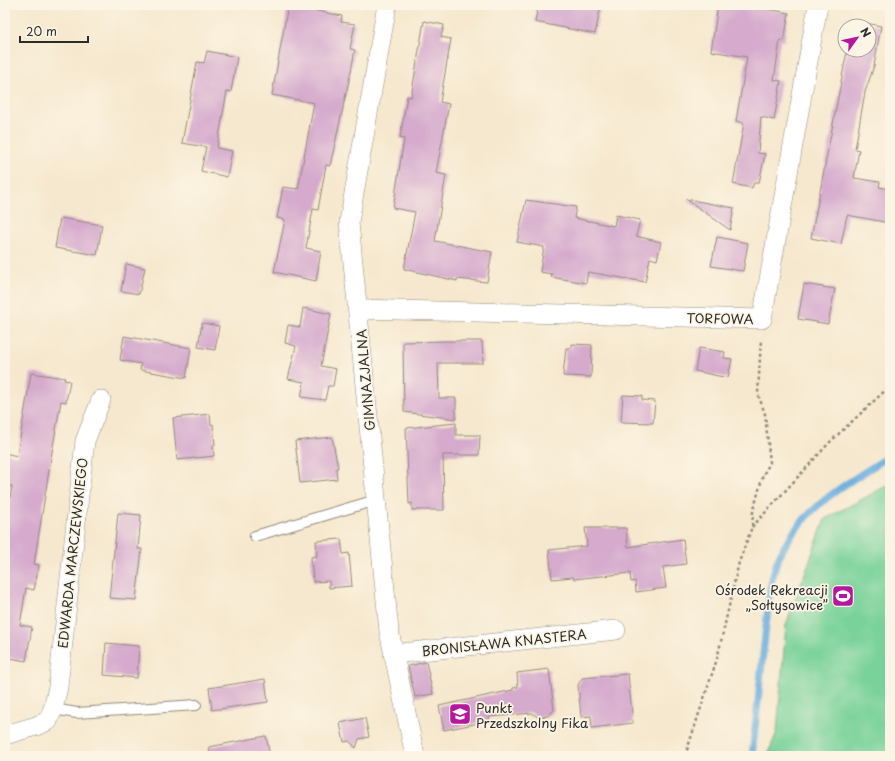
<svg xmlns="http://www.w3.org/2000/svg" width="895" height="761" viewBox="0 0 895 761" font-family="'Playpen Sans',sans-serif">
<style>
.green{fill:#78d299;stroke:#527e62}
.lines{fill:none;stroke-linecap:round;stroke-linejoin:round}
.stream{stroke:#6aaedf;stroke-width:7}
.building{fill:#d5aacd}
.service-casing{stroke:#908a7c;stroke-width:12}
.minor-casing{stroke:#908a7c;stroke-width:20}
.path{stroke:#908a7c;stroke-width:2.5;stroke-dasharray:3 3;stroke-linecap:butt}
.service{stroke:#fff;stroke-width:10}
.minor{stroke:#fff;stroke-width:19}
.labels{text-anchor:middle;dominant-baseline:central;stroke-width:3.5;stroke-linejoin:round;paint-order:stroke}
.street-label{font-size:13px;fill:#2b2b2b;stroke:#fcf5e5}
.poi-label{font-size:13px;fill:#2b2b2b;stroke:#fcf5e5;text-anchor:end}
</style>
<rect width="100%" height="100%" fill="#fcf5e5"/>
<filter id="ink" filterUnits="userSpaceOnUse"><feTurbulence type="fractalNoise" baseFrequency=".025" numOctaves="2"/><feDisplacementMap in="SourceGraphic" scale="8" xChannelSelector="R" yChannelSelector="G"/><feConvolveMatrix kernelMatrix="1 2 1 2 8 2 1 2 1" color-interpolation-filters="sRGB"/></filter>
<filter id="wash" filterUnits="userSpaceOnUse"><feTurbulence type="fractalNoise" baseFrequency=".012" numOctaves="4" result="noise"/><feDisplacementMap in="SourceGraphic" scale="16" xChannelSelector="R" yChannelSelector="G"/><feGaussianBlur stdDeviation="0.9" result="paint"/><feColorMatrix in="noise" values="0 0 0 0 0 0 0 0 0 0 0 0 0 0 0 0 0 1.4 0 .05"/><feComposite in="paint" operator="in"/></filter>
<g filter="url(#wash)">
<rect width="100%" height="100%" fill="#f6e8ce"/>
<path class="green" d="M890 484V756H767L777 732 786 625 825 519Z"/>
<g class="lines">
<path class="stream" d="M752 756 770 589C772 580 774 570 777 562 798 510 845 484 890 456"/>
</g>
<g id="blocks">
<path class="building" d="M288 5 342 16 341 22 355 24 350 49 355 50 351 71 330 166 326 165 318 210 313 209 306 248 321 251 316 281 274 272 285 220 277 218 283 187 298 189 314 103 272 95Z
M538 5H601L595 34 535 22Z
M718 5H746L789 13 784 41 780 40 774 80 781 81 774 120 761 117 758 153 765 154 759 183H754L752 188 733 184 744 123 736 121 747 57 711 51Z
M850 20 881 26 874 66 865 92 855 149 859 150 854 178 880 182 879 187 890 189V223L847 215 841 244 811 238 847 51H845V50H869V26H849Z
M424 21 444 25 441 37 451 39 440 102 449 104 436 173 446 175 435 241 492 252 487 282 457 279V281L404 269 415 212 393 208 404 139 400 138 407 96 411 97Z
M207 51 237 57 231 92 227 91 217 148 232 151 227 177 201 171 206 147 182 143 197 62 204 63Z
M686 199 734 208 730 230Z
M526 200 576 207 574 218 614 226 616 215 640 220 636 236 661 242 657 260 650 258 645 282 588 272 586 283 551 277 552 274 540 272 544 247 517 242Z
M60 218 102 225 97 255 55 248Z
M717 237 748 243 743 271 711 266Z
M126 264 145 268 139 294 121 291Z
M804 284 835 289 828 324 798 319Z
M303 308 331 314 321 366 336 369 333 386H328L325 400 301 397 304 382 288 379 296 346 285 343 288 325 300 327Z
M202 323 219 326 215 350 198 347Z
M124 336 191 348 186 378 140 370 141 364 120 360Z
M447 341H482L483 363H438L439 398H456V419L404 412 403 342Z
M572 344 592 345 591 377 563 376 566 348H572Z
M699 348 725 352 724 358 732 359 728 378 695 371Z
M31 373 65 378 64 380 70 381 66 402 61 401 52 452 34 564 39 565 34 590 26 588 20 625 32 627 26 661 5 657V528L12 486 5 485V453L17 456Z
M623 395 642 396V400L655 401 653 423 621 422Z
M210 414 211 425 213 424 215 445 213 446 214 456 177 460 173 418Z
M456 423V435H480L479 455H443L444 510H412V503L409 504 406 428Z
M332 437 338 468H336L337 479 300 483 295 441Z
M118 513 141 515 138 549H142L136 600 109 598Z
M585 528H626L628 547 683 539 686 564 663 567 666 588 636 592 635 581 631 582 630 573 574 579 573 577 552 579 549 550 587 546Z
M341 539 343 554 349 553 352 586 329 588V581L313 582 311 557 317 556 316 541Z
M106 643 139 646 137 678 104 675Z
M426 662 433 694 415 697 408 666Z
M549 669 554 710 548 716 538 717 532 713 489 717V721L444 730 439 706 513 690V688L518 687 517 673Z
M628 674 633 723 592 728 591 716 581 717 578 685 582 678Z
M265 679 268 702 212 710 209 688Z
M365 718 369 737 359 739 356 748 349 741 344 742 340 723Z
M266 736 270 756H210L209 747Z"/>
</g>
</g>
<g filter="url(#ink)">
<use href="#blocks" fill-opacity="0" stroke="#908a7c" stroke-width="1"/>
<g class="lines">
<g class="service-casing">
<path id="service" d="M255 536 366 503 376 502
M53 709 77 713 196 705"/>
</g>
<g class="minor-casing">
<path id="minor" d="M387 5 349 222 389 631 415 756
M358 309 762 319 818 5
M393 654 616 630
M5 735 36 726 48 721 53 709 58 687 85 441 101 400"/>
</g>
<path class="path" d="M752 527 830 442 890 386
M685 756 717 659 739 562 752 527 753 512 763 475 770 463 765 414 758 394 761 339"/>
<use href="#service" class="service"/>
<use href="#minor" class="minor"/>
</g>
</g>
<defs>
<g id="stadium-square" transform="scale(1.15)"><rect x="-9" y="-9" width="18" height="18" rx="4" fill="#b5179e" stroke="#fcf5e5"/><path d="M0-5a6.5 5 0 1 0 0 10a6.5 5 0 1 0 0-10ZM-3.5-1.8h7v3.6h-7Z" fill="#fff"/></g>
<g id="school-square" transform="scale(1.15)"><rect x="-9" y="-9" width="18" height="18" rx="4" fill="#b5179e" stroke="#fcf5e5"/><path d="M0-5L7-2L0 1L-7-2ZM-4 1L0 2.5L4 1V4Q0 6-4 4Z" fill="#fff"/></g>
</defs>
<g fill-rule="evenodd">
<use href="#stadium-square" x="843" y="596"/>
<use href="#school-square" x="460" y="714"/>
</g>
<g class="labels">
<g class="street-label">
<text transform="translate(720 318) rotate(1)">TORFOWA</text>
<text transform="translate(365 380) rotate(-95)">GIMNAZJALNA</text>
<text transform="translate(72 553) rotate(-84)">EDWARDA MARCZEWSKIEGO</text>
<text transform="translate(504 642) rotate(-6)">BRONISŁAWA KNASTERA</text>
</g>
<g class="poi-label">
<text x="828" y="589">Ośrodek Rekreacji<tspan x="828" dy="15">„Sołtysowice”</tspan></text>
<text x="476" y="707" text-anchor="start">Punkt<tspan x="476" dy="15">Przedszkolny Fika</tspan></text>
</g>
</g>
<rect width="895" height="761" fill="none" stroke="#fcf5e5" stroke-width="20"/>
<g transform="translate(857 38) rotate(57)"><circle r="19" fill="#fcf5e5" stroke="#a8a49b"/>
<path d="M0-3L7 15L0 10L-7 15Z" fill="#b5179e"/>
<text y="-6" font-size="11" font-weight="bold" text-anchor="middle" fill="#2b2b2b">N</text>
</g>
<path d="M20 36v6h68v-6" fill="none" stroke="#2b2b2b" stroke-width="2"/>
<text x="26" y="36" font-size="12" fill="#2b2b2b" stroke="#fcf5e5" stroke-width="3" paint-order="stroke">20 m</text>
</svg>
